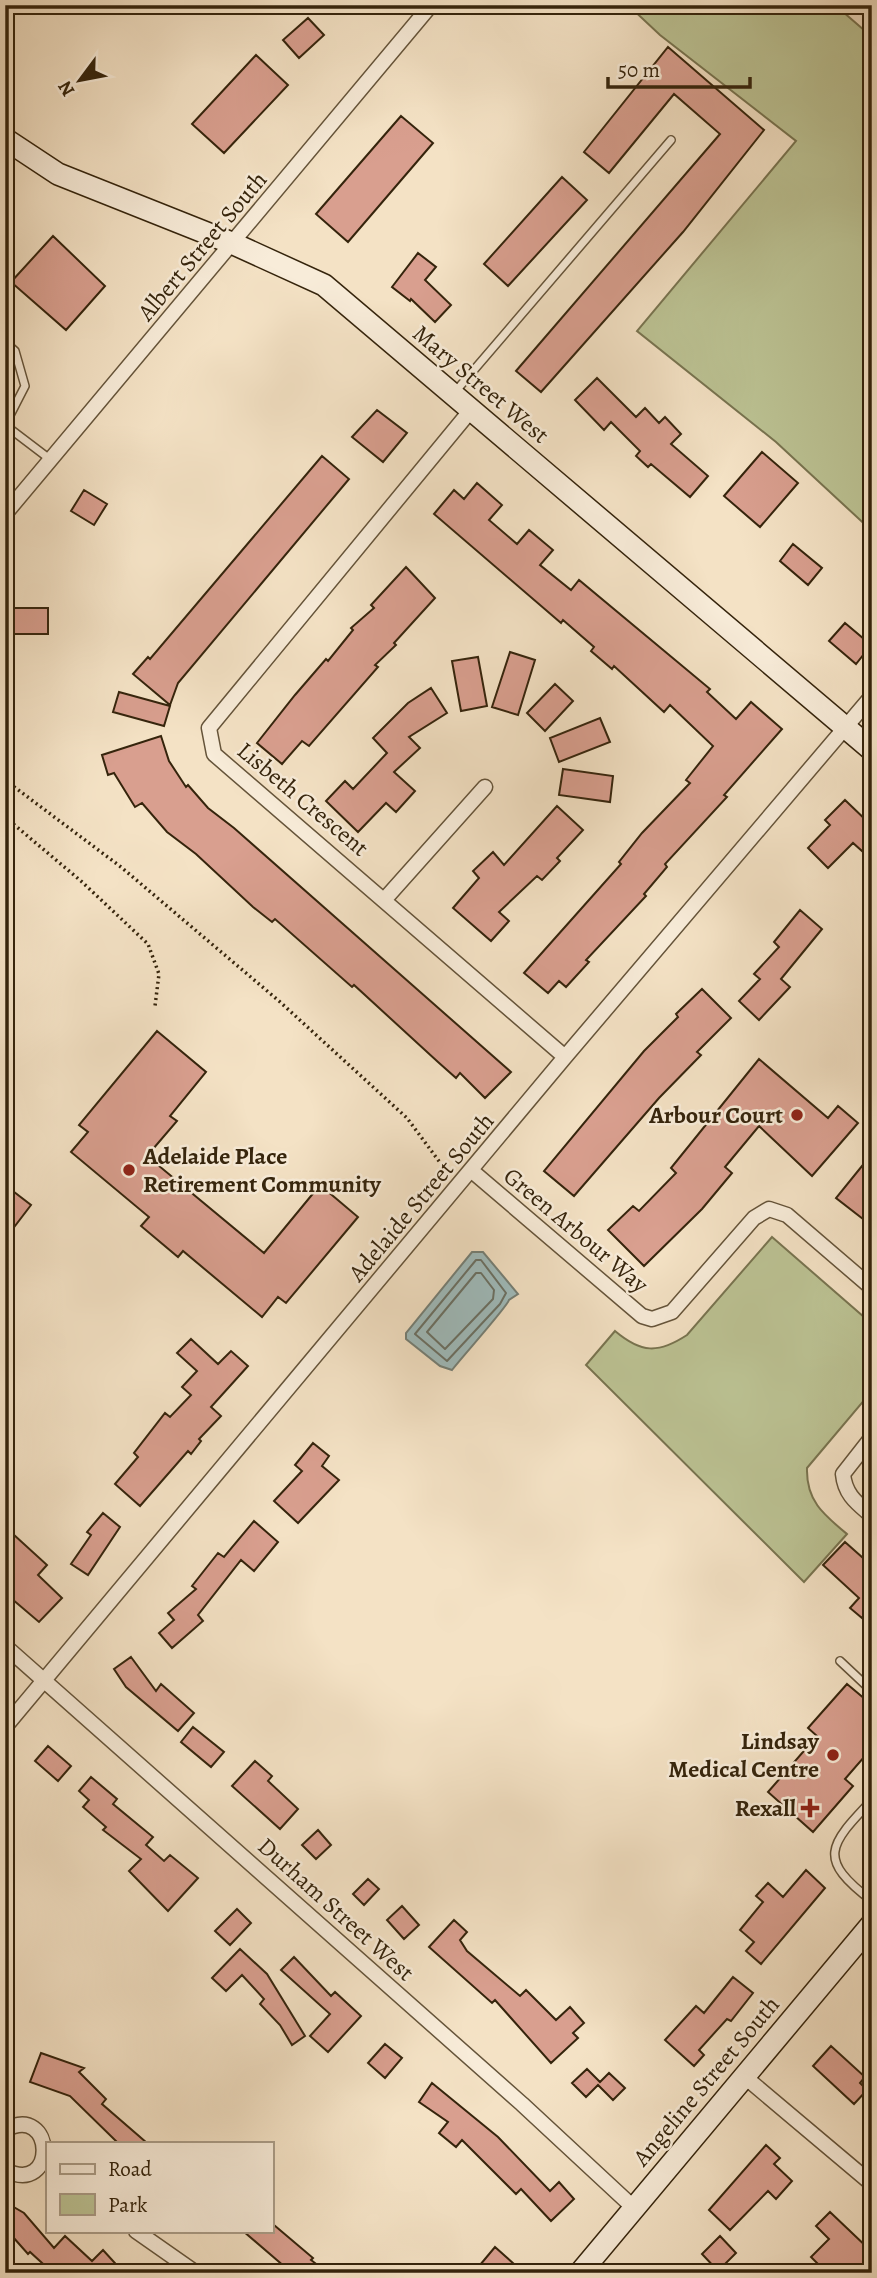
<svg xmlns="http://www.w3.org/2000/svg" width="877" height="2278" viewBox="0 0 877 2278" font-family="Alegreya,serif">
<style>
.green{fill:#bcc394;stroke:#787450;stroke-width:2}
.water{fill:#9fbcbd;stroke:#757f76;stroke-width:2}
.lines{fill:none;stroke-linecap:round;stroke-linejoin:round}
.shore{stroke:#6a7064;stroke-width:2}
.building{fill:#d99f8f;stroke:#35240c;stroke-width:2}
.lane-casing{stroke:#65543a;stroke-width:10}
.street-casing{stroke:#65543a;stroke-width:17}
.secondary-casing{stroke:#35240c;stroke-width:24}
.path{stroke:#35240c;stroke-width:3.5;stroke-dasharray:2 3.5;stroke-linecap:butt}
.lane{stroke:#f8ecd9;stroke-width:7}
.street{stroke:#f8ecd9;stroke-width:14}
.secondary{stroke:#f8ecd9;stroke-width:21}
.poi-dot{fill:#8f2418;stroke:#f8ecd9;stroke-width:2.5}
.labels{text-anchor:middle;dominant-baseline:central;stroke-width:5;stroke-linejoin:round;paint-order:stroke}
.street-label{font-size:24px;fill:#35240c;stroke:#f8ecd9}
.poi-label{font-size:24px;font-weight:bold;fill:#35240c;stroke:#f8ecd9;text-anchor:end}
</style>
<rect width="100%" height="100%" fill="#f4e2c5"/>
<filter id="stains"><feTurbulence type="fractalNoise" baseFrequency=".00286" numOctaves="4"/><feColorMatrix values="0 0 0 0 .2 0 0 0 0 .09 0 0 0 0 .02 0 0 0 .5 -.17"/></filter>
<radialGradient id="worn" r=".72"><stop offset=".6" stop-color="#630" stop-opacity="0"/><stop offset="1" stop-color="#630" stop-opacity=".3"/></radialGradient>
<path class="green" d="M628 5H835L872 37V531L776 442 637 331 796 141 660 35Z
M772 1237 872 1324V1391L807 1468C806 1501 824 1515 847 1534L804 1582 586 1365 615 1331C641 1353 658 1354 687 1335Z"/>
<path class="water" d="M472 1252H483L518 1294 509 1300C507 1307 461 1358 452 1370L440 1366 406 1339V1333Z"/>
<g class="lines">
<path class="shore" d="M476 1260H481L506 1293 500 1304 447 1361 415 1334Z
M476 1273H481L494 1290 493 1299 445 1349 427 1332Z"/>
</g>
<path class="building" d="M308 18 324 35 299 58 283 40Z
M668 47 764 130 683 232 541 392 516 371 720 134 674 94 609 173 584 152Z
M256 55 288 85 224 153 192 124Z
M401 116 433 143 348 242 316 214Z
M562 177 587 200 508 286 484 264Z
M53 236 105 286 66 330 11 282Z
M418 253 436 267 425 280 451 305 435 322 411 299 410 301 392 287Z
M597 378 636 417 645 408 659 423 665 417 681 434 671 444 708 476 690 497 651 464 648 467 636 456 640 451 611 422 604 430 575 400Z
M377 410 407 433 383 462 352 437Z
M762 452 798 483 760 527 724 496Z
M322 456 349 479 178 683 170 705 133 674 148 657 150 659Z
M477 483 502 505 489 520 517 544 529 530 553 550 540 565 571 590 579 580 710 689 707 692 736 719 751 702 782 729 724 795 727 797 665 864 667 867 644 894 646 896 586 960 589 962 566 987 559 981 548 993 524 973 621 864 619 862 642 833 690 783 686 780 713 746 670 705 664 712 614 666 612 669 591 651 594 647 563 620 561 623 434 514 454 490 464 499Z
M84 490 107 504 94 525 71 511Z
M793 544 822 568 808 585 780 561Z
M406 567 435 598 394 643 396 645 375 665 378 667 309 746 302 741 282 764 257 743 295 695 326 659 328 661 353 630 351 628 374 608 371 605Z
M5 608H48V634H5Z
M845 623 871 645 856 664 829 641Z
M510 652 535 660 518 715 492 707Z
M478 657 487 706 461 711 452 661Z
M555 684 573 701 545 731 527 713Z
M431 688 447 713 409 737 420 748 394 772 415 791 396 812 386 803 358 832 326 801 345 781 353 789 387 753 373 738 408 703Z
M119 692 170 706 164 726 113 712Z
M600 718 610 742 559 762 550 738Z
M161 736 169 761 186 787 188 785 208 808 234 828 511 1072 485 1098 460 1073 456 1078 438 1062 354 985 352 987 275 919 272 922 253 907 196 854 167 832 142 803 135 807 114 773 108 775 102 755Z
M563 769 613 776 610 802 559 795Z
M845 800 872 826V860L853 843 828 868 808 848 830 825 825 820Z
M557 806 583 830 557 858 560 861 542 880 537 876 499 912 509 921 491 941 453 908 479 878 473 871 493 852 504 865Z
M800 910 822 929 781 979 790 987 759 1020 739 1001 760 979 754 974 779 947 774 942Z
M702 989 731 1018 697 1052 701 1055 659 1098 574 1196 544 1171 644 1051 678 1017 676 1014Z
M157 1031 206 1072 170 1116 177 1121 147 1156 264 1253 320 1185 358 1217 286 1303 278 1297 262 1317 183 1251 178 1257 141 1226 149 1217 71 1152 88 1132 79 1125Z
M759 1059 828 1118 838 1106 858 1123 812 1176 759 1126 725 1167 732 1173 702 1209 644 1266 608 1230 633 1206 639 1211 676 1173 671 1168Z
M862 1166 872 1174V1226L836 1198Z
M5 1185 31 1205 5 1239Z
M191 1339 218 1364 231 1351 248 1366 211 1407 221 1416 199 1439 201 1441 191 1454 188 1451 140 1506 115 1484 138 1457 134 1453 165 1413 170 1417 191 1395 182 1387 197 1371 177 1353Z
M313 1443 329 1456 322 1466 339 1480 298 1523 274 1501 302 1471 295 1465Z
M103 1513 120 1527 88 1575 71 1564 91 1535 87 1532Z
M254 1521 278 1542 254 1571 241 1560 198 1615 203 1621 172 1648 159 1633 174 1620 168 1613 196 1589 192 1586 218 1553 224 1557Z
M13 1534 47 1565 38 1575 62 1598 39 1622 5 1593V1542Z
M845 1542 872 1566V1621L865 1614 862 1618 850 1608 859 1598 823 1565Z
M131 1657 156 1691 161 1684 194 1713 178 1731 126 1687 114 1669Z
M847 1684 872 1705V1748L845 1779 853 1786 813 1832 768 1792 817 1736 808 1728Z
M193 1727 224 1752 211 1767 181 1742Z
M48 1746 71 1766 58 1781 35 1761Z
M255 1761 272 1776 268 1781 298 1809 280 1829 232 1786Z
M91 1777 117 1799 113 1804 153 1837 146 1845 164 1861 170 1855 198 1878 168 1911 129 1871 141 1859 103 1830 106 1827 83 1807 89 1800 79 1791Z
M318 1830 331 1845 316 1859 302 1845Z
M806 1870 825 1888 761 1964 746 1951 754 1942 740 1930 763 1902 756 1896 768 1883 783 1897Z
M368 1879 379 1889 364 1905 353 1894Z
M402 1906 419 1925 404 1939 387 1920Z
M237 1909 251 1923 230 1945 215 1931Z
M454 1920 467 1932 460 1940 467 1951 520 1996 526 1990 556 2020 570 2007 584 2023 573 2033 578 2038 551 2063 495 2000 492 2003 429 1947Z
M240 1949 267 1974 305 2036 292 2045 280 2025 260 2004 264 1999 242 1975 226 1991 212 1978Z
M294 1957 331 1996 335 1992 361 2016 328 2052 310 2036 330 2014 281 1970Z
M733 1977 753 1993 731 2021 727 2019 699 2050 704 2055 694 2066 665 2040 696 2006 704 2013Z
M385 2044 402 2058 385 2078 368 2063Z
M831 2046 865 2077 860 2083 867 2090 854 2104 813 2066Z
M41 2053 84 2068 79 2072 106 2099 102 2104 147 2143H118L70 2096 30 2082Z
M587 2069 600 2082 609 2073 625 2088 613 2100 598 2085 586 2097 572 2083Z
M432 2083 498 2137 550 2191 559 2182 574 2199 551 2221 521 2189 516 2194 462 2140 456 2147 439 2133 448 2122 419 2102Z
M766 2145 780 2158 774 2164 792 2181 776 2199 768 2191 730 2230 709 2210Z
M5 2202 24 2213 54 2248 65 2236 92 2261 103 2250 124 2273H53L30 2252 28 2254 5 2228Z
M830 2212 872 2252V2273H827L811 2257 829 2239 816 2226Z
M274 2225 313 2258 311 2260 328 2273H292L243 2231H271Z
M720 2236 736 2253 718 2271 702 2254Z
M495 2247 524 2273H489L480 2265Z"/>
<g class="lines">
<g class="lane-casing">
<path id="lane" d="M5 342 15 351 25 386 5 425 51 460
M455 392 671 140
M840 1661 872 1691
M872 1800C828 1846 817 1859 872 1901"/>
</g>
<g class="street-casing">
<path id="street" d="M471 410 209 728 214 754 565 1057
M5 514 431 5
M385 899 485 787
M472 1171 642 1316 652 1319 672 1312 754 1218 769 1209 787 1215 872 1288
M872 1437 843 1474C845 1495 857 1503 872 1516
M5 1646 522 2104 634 2208
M5 1727 565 1057 872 696
M745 2077 872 2184
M5 2130C55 2102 58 2197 5 2170
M136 2231 196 2273"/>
</g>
<g class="secondary-casing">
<path id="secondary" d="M5 139 58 174 234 244 324 285 872 750
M580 2273 872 1924"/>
</g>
<path class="path" d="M5 780 121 867 279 1001 407 1118 447 1172
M5 817 81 881 148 944 159 974 155 1006"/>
<use href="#lane" class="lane"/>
<use href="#street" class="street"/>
<use href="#secondary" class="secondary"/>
</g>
<g class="poi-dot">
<circle cx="797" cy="1115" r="7"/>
<circle cx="129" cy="1170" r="7"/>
<circle cx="833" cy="1755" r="7"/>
<path d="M806.5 1797.5h7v7h7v7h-7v7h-7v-7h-7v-7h7z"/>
</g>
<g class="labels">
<g class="street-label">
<text transform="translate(202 246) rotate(-50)">Albert Street South</text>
<text transform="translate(481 384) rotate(40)">Mary Street West</text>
<text transform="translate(303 799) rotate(40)">Lisbeth Crescent</text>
<text transform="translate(421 1197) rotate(-50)">Adelaide Street South</text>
<text transform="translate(576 1230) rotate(40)">Green Arbour Way</text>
<text transform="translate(336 1909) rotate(42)">Durham Street West</text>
<text transform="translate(706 2081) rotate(-50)">Angeline Street South</text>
</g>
<g class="poi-label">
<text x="783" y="1115">Arbour Court</text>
<text x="143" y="1156" text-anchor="start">Adelaide Place<tspan x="143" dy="28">Retirement Community</tspan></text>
<text x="819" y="1741">Lindsay<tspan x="819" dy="28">Medical Centre</tspan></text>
<text x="796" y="1808">Rexall</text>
</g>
</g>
<rect width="877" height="2278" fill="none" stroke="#f4e2c5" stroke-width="28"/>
<rect x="7" y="7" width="863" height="2264" fill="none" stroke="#35240c" stroke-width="3.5"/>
<rect x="14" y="14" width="849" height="2250" fill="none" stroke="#35240c" stroke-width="2"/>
<rect x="46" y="2142" width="228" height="91" fill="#f8ecd9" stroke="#aa9c87" stroke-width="2"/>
<rect x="60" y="2164" width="35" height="10" fill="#f8ecd9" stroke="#aa9c87" stroke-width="2"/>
<text x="108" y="2176" font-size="21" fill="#35240c">Road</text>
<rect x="60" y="2194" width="35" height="21" fill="#bcc394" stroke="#aa9c87" stroke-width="2"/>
<text x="108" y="2212" font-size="21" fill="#35240c">Park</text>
<g transform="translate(80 80) rotate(238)" stroke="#f8ecd9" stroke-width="5" paint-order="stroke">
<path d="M0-5L12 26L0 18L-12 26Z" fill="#35240c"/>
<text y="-10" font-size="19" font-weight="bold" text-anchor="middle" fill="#35240c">N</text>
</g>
<path d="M608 77v10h142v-10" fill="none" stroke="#35240c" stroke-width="3.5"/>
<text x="618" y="77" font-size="21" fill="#35240c" stroke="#f8ecd9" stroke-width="5" paint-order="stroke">50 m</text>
<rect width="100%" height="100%" filter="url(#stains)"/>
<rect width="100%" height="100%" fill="url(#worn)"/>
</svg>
